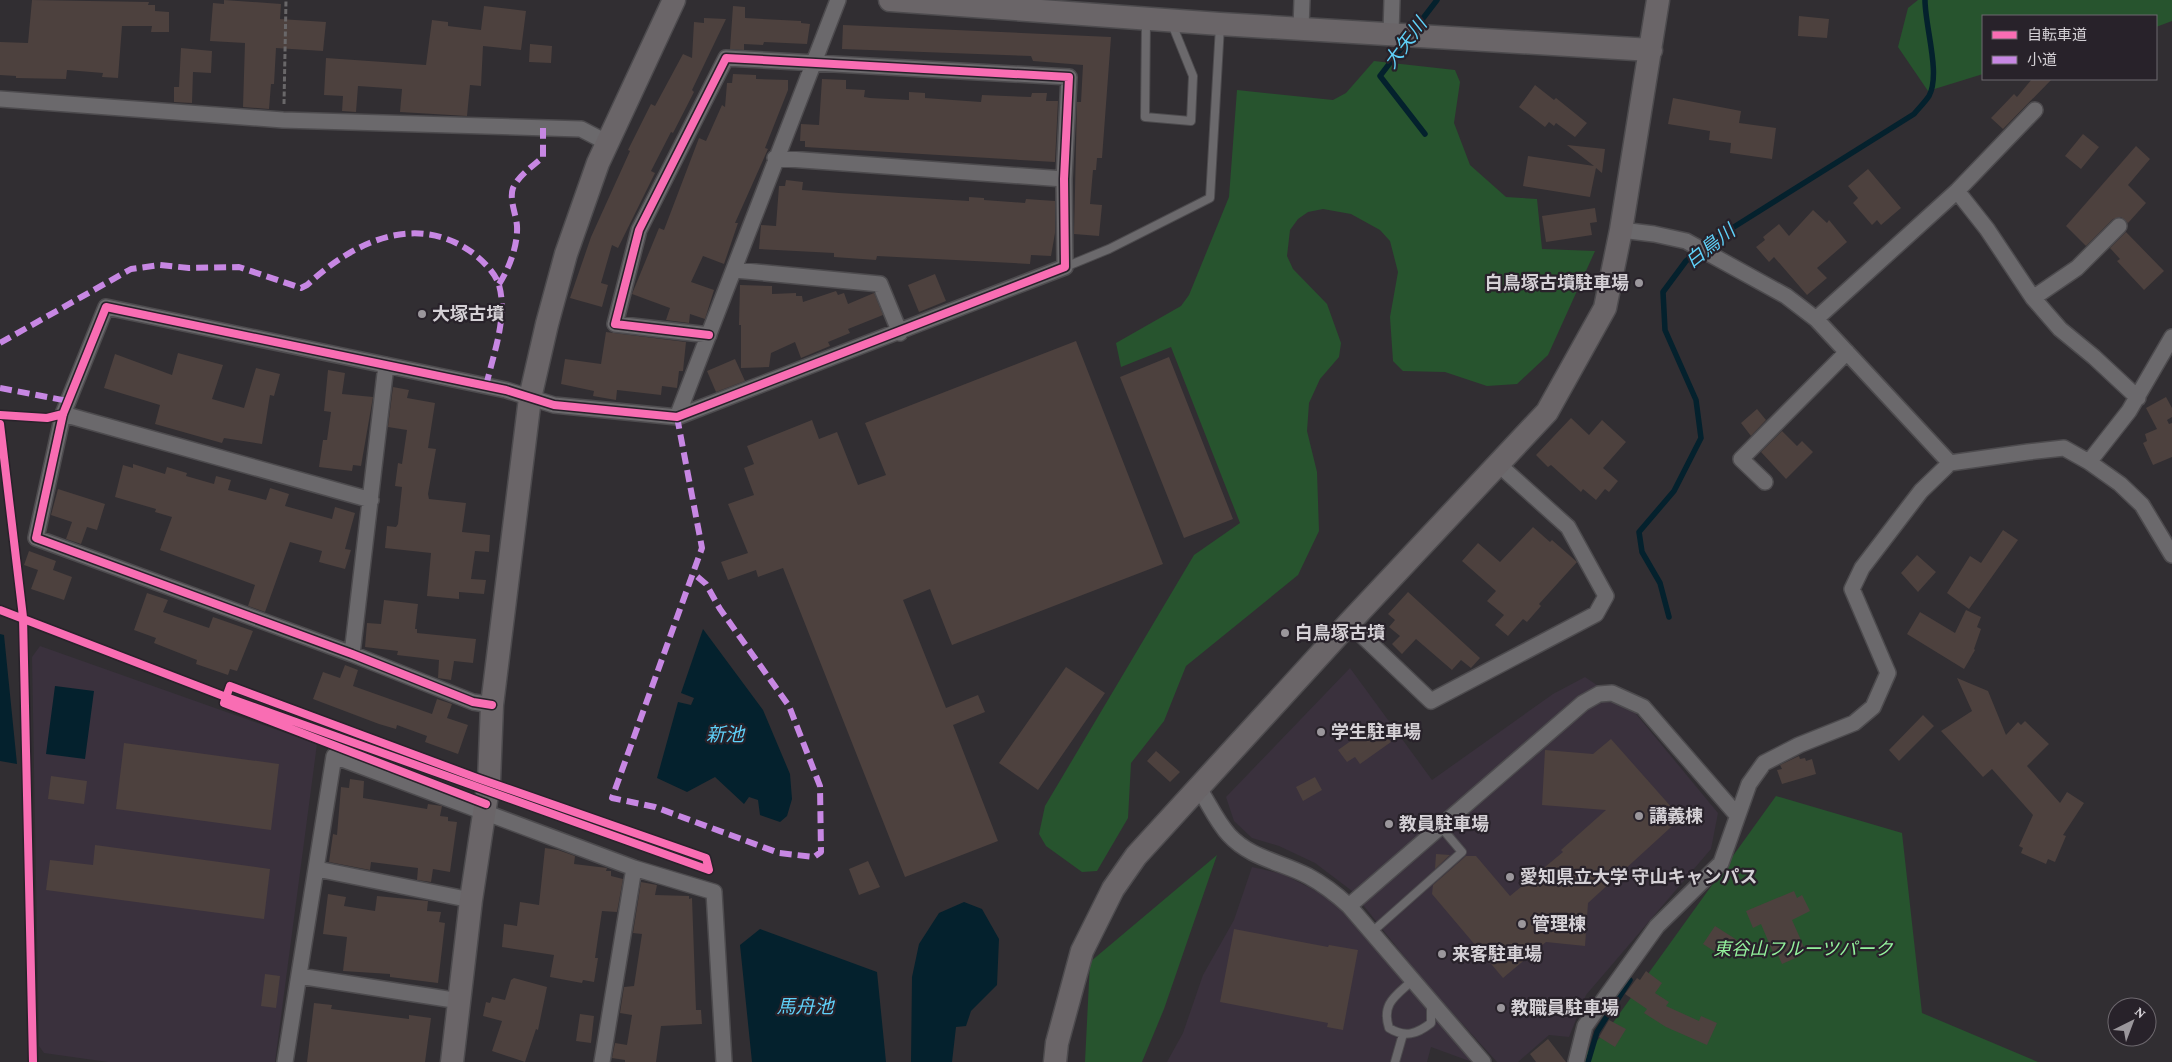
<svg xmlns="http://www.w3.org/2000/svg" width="2172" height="1062" viewBox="0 0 2172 1062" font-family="'Crimson Pro','Noto Sans JP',serif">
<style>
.built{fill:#3a313d}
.green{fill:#27542e}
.water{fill:#04212d}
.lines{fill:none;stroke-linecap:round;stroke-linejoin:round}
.stream{stroke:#04212d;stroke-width:5.5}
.building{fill:#4d413e}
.lane-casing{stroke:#4d4b4e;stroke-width:10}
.street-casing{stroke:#4d4b4e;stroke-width:18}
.secondary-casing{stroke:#4d4b4e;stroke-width:25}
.path{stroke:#696769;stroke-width:3;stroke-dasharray:5 2.5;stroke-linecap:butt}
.lane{stroke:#6b696c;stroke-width:8}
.street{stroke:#6b696c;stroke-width:15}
.secondary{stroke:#6a6568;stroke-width:22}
.path-bridge{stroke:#696769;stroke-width:3;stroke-dasharray:5 2.5;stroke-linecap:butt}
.quiet{stroke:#c787e3;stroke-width:6;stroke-dasharray:12 6;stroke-linecap:butt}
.cycleway-casing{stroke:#28222a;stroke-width:11}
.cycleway{stroke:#f96db3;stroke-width:8}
.poi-dot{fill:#9b979c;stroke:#28222a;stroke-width:2}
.labels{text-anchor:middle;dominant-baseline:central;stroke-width:4.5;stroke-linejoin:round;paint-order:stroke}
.poi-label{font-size:18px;font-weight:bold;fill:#d4d0d5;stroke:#28222a;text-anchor:start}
.park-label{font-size:18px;font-style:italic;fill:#93f19c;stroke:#28222a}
.water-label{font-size:19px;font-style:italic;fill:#5fd1f9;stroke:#28222a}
</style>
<rect width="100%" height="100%" fill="#312e32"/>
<path class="built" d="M40 646 317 744 275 1062H108L44 1053 39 1046 32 657Z
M1350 668 1432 780 1553 694 1585 677 1632 709 1718 813 1711 849 1586 995 1569 1037 1549 1035 1518 1062H1497L1426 984 1352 891 1315 863 1279 846 1252 838 1234 821 1226 797Z
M1252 867 1283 874 1322 894 1347 913 1472 1062 1431 1047 1427 1062H1167L1183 1033 1203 975 1234 920Z"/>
<path class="green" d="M1918 0H2172V21L2156 27V16H1983V74L1928 91 1898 47 1908 8Z
M1374 61 1455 70 1460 82 1454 123 1470 165 1506 197 1537 199 1542 249 1595 251 1548 355 1517 384 1487 386 1445 372 1403 371 1393 361 1390 317 1398 272 1390 241 1380 230 1351 214 1323 209 1308 212 1298 219 1290 230 1287 256 1293 269 1327 304 1341 343 1339 357 1320 379 1309 403 1307 431 1317 472 1319 531 1298 575 1186 666 1164 721 1131 763 1128 818 1097 871 1082 872 1046 846 1039 834 1045 806 1194 555 1240 523 1171 347 1121 367 1116 343 1181 306 1189 295 1229 197 1237 90 1333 100 1346 93Z
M1776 796 1902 833 1922 1013 2038 1062H1578L1612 1024Z
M1217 855 1164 1009 1142 1062H1085L1090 962Z"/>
<path class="water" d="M703 629 763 710 790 774 792 799 787 816 780 822 760 815 758 800 749 797 744 804 715 777 687 792 657 778 678 702 691 705 694 698 681 693Z
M0 634 4 635 17 764 0 761Z
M55 686 94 691 85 759 46 754Z
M964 902 982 909 999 939 997 985 971 1011 966 1026 956 1027 952 1062H911L912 977 919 944 939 913Z
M760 929 877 972 886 1062H752L740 945Z"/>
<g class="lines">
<path class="stream" d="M1414 30 1437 0
M1406 42 1380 76 1425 134
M1669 617 1660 583 1642 552 1639 532 1674 491 1701 438 1696 400 1665 330 1663 292 1686 261 1710 242 1914 114C1919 108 1925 102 1929 96 1941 74 1925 27 1925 0
M1588 1062 1597 1032 1630 980"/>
</g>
<path class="building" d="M32 0 149 2 148 5H155V11L169 12V32H151L152 26H122L118 78 102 77 103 73 67 70 66 79 16 78V76L0 75V42L28 43Z
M224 0 281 4 280 19 326 22 323 51 276 48 274 84H271L269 109 243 107 245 43 210 41 213 3 224 4Z
M484 6 526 11 521 50 483 46 481 86 470 85 467 116 400 112 402 89 358 86 356 112 342 111 343 96 324 95 326 58 426 65 432 20 448 22V26L481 30Z
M733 6 745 7V18L801 21V23L810 24 807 44 764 42 763 45 744 44V50L730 49Z
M1799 16 1829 19 1827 38 1798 36Z
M704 18 726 19 692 90 694 92 673 133 671 132 651 171 655 173 618 248 612 245 601 283 608 285 602 307 570 298 591 237 630 151 628 150 651 104 655 106 683 54 692 58 694 22 704 23Z
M843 25 1111 37 1102 158H1097L1096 170H1093L1090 204 1102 205 1099 236 1074 234 1077 102H1081L1083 65 1033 61 1031 56 842 49Z
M530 44 552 46 551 63 529 62Z
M181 48 212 51 211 73 193 72 192 103 174 102V87H179Z
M733 74 756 75V79L788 80V90L765 148 768 149 735 223H738L724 264 703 256 691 282 714 290 705 319 690 314 689 323 666 320 670 308 632 294 659 228 664 230 699 138 706 141 722 105 725 107 727 83H732Z
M822 79 846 80V89L865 90 864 97 870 98 909 100V92L925 93V98L981 102 982 95 1031 97 1032 93H1047L1046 101H1058L1055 162 805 147V141H800L801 124 819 125Z
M2032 79H2052L2003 129 1991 118 2014 94 2017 97Z
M1535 85 1554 100 1556 98 1587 123 1575 137 1556 123 1554 126 1549 122 1545 127 1519 107Z
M1673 98 1741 111 1739 123 1776 128 1772 159 1730 153 1731 143 1709 140 1710 131 1668 124Z
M2083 134 2099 147 2081 169 2065 156Z
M1567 145 1605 149 1602 173 1596 168 1590 197 1523 186 1528 156 1594 166Z
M2136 146 2150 159 2128 185 2146 203 2128 223 2121 217 2113 219 2086 246 2066 226Z
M1868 169 1901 208 1881 225 1877 220 1872 225 1853 203 1858 198 1848 186Z
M786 180 803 182 802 190 839 193 969 201V197L984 198V200L1025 203 1026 199 1055 201V233L1051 256 1031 255 1030 264 877 256 876 260 834 257V253L759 249 761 225 776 226 779 186H785Z
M1595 208 1597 222 1590 223 1592 235 1546 242 1542 216Z
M1813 210 1827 223 1829 220 1847 242 1817 268 1827 278 1807 295 1774 257 1769 262 1756 247 1765 240 1763 237 1779 224 1789 236Z
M2126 232 2164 271 2144 290 2117 261 2120 259 2110 248Z
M935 274 946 301 919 312 908 285Z
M740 285 772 286V294L796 293V296H802L803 302 836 291 838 295 844 293 848 304 874 293 883 315 848 329 850 333 828 342 830 346 801 358 795 342 771 353 769 367 741 368V325H739Z
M606 332 686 342 683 371H679L677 388 662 386 661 395 617 390 616 400 593 396 594 391 561 384 565 359 601 364Z
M1076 341 1163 564 952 645 930 589 903 600 946 708 978 695 985 712 953 725 998 841 905 877 783 568 758 577 756 570 728 580 721 562 748 553 728 504 754 495 744 468 754 464 747 446 812 420 819 439 837 432 858 485 886 475 865 423Z
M178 353 223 365 212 399 244 408 256 368 280 374 274 396 270 395 262 444 224 438 222 443 155 424 160 405 104 388 115 354 172 375Z
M1169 357 1233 519 1184 538 1120 377Z
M735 359 745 381 716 392 707 371Z
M328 370 345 373 342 394 373 397 361 466 353 465 352 471 319 467 323 440H327L331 412 324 411Z
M393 387 409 390 407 398 435 403 428 448 436 449 428 494 429 499 466 503 462 532 490 535 489 552 475 551 471 579 486 580 484 594 459 592V599L427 596 431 553 385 548 387 526 396 527 398 524 402 487 395 486 398 463 402 464 407 430 388 427Z
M2166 397 2172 408V417L2167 420 2169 424 2172 423V457L2153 465 2143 443 2147 441 2145 434 2157 429 2146 408Z
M1757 409 1766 420 1751 436 1741 423Z
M1571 418 1589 435 1602 420 1626 442 1603 468 1618 481 1609 492 1605 489 1596 500 1583 489 1581 492 1551 465 1548 467 1536 455Z
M1782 431 1797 446 1802 441 1813 452 1786 479 1761 452Z
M133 464 165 474 167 467 187 473 186 476 214 484 216 476 231 480 228 490 266 500 270 488 289 494 285 506 332 519 335 507 355 513 345 549 351 550 345 569 319 562 322 551 290 542 265 612 248 606 255 585 160 550 172 517 155 512 156 509 115 497 123 465 133 468Z
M58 489 105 504 97 530 87 527 81 544 66 539 72 522 51 515Z
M1533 527 1550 542 1552 540 1577 562 1539 604 1541 606 1527 622 1523 619 1508 636 1495 625 1504 615 1487 601 1496 591 1462 561 1478 543 1500 562Z
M2003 530 2018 540 1969 609 1947 593 1970 556 1981 563Z
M29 551 56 561 53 570 72 577 64 600 31 589 38 570 24 565Z
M1917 555 1936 572 1918 592 1901 573Z
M1408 592 1480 658 1471 668 1461 660 1452 670 1416 639 1402 654 1392 644 1400 636 1389 627 1395 620 1388 614Z
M147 593 168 600 163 612 209 628 213 617 253 631 237 671 230 669 228 675 196 664 197 660 154 643 156 638 134 630Z
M384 600 418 604 415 629H417V633L476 639 473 663 454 661 451 680 438 678 439 660 397 655 398 651 365 647 367 623 381 624Z
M1966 610 1981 617 1977 627 1981 629 1974 649 1975 650 1964 669 1907 634 1920 612 1955 633Z
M345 665 358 670 353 686 432 714 437 699 452 704 447 718 468 725 458 754 425 742 427 736 397 725 396 729 379 724 313 699 323 672 340 678Z
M1066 667 1105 693 1038 790 999 763Z
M1957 678 1988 691 2006 735 2018 722 2021 725 2025 721 2049 744 2027 766 2060 803 2067 792 2084 803 2063 835 2066 836 2055 862 2048 859 2046 864 2021 853 2023 848 2019 846 2033 815 1992 769 1983 777 1941 731 1972 711Z
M1923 715 1934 726 1899 761 1889 750Z
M1382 730 1391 742 1360 764 1355 757 1347 762 1338 750 1365 731 1369 738Z
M1611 739 1681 818 1588 903 1585 946 1546 942 1503 978 1432 894 1433 885 1466 856H1476L1510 896 1563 852 1561 850 1606 810 1542 805 1545 750 1593 754Z
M124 743 279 764 271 830 116 809Z
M1156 751 1180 772 1170 782 1147 761Z
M1799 756 1800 759 1805 758 1806 761 1812 759 1816 774 1782 784 1777 770 1782 769 1780 765Z
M51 776 87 781 84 804 48 799Z
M1315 777 1322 790 1303 801 1296 787Z
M350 779 364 781 363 798 427 809 428 804 442 806 440 816 448 817V821L457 822 450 872 433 869 431 882 417 880 418 868 371 862 370 870 329 862 333 834 337 835 341 787 349 788Z
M95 845 270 869 264 919 46 890 50 860 93 865Z
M545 848 558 850 575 856 574 864 607 868 606 871H611V876L623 879 617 912 602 911 595 958H598L594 982 583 980 582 983 550 977 554 955 502 947 504 924 517 926 520 902 539 905Z
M1436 854 1450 855 1435 869Z
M868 861 880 887 859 895 849 869Z
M641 882 657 885 655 895 689 896V899L692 898 696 1010H701L702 1024 661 1026 656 1062H625V1060L612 1058 615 1043 627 1045 632 1015 620 1013 624 987 634 986 642 934 633 933Z
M1794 891 1797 898 1802 895 1810 911 1792 920 1804 947 1798 950 1800 956 1782 964 1777 953 1774 955 1761 924 1753 928 1746 911Z
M328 894 346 897 344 906 375 911 377 896 428 901 427 911 441 912 439 922 445 923 438 983 390 977V974L343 971 347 937 323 934Z
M1715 926 1737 940 1725 958 1703 944Z
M1234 929 1328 947 1329 945 1358 950 1343 1030 1327 1027 1328 1023 1220 1002Z
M1646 971 1662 983 1655 993 1669 1002 1666 1006 1699 1021 1701 1016 1717 1023 1707 1045 1666 1027 1644 1013 1647 1009 1625 994 1637 978 1640 980Z
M265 974 280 976 276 1008 261 1006Z
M514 978 547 987 538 1030 536 1029 525 1062 492 1051 502 1021 483 1016 486 1002 490 1003 492 997 505 1000 511 980Z
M314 1003 332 1005 331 1009 409 1019V1015L431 1018 425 1062H307Z
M580 1014 594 1016 591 1043 576 1041Z
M1609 1020 1626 1029 1615 1047 1599 1037Z
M1548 1039 1566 1062H1536L1530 1054Z"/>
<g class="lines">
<g class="lane-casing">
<path id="lane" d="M1146 21 1145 117 1191 121 1193 76 1172 24
M1065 267 1109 249 1210 198 1220 26
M1372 932 1462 852 1440 826
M1413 980C1396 996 1381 1003 1389 1028 1405 1038 1417 1034 1431 1023V1003
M1395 1062 1403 1034"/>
</g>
<g class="street-casing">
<path id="street" d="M1301 28 1302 0
M1391 33 1392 0
M0 99 283 120 581 129 608 143
M775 158 1064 179
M1957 191 1987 229 2033 298 2060 329 2094 357 2138 398
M1621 230 1654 234 1686 241 1786 296 1816 319 1950 463
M735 270 880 284 900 333
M2033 298 2077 268 2119 226
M1816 319 1957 191 2035 110
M63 414 371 500
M677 417C731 278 783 139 838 0
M2089 462 2129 411 2172 337
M1765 482 1741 459 1847 352
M1349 623 1431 701 1596 614 1606 596 1568 527 1498 464
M352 654 386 365
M492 705 473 702 352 654 36 538 63 414 106 307 506 390 554 405 677 417 1065 267 1064 179 1069 77 726 58 639 230 615 324 709 335
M1200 790C1209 804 1217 822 1229 835 1250 858 1281 862 1308 876 1323 884 1336 894 1349 906L1483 1062
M317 869 471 900
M1349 906 1583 703 1599 694 1612 693 1643 707 1737 815
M299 976 460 1001
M285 1062 334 756 634 868 714 892 724 1062
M602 1062 634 868
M1576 1062 1585 1026 1657 926 1721 863 1749 784 1764 763 1799 745 1854 723 1873 707 1888 673 1852 589 1862 568 1921 491 1950 463 2028 452 2064 448 2089 462 2120 484 2142 505 2172 555"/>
</g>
<g class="secondary-casing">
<path id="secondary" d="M890 0 1220 24 1651 50
M452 1062 471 900 489 781 492 705 530 398 547 324 566 254 598 163 674 0
M1055 1062 1057 1043 1082 951 1113 889 1136 856 1349 623 1547 412 1605 308 1621 230 1658 0"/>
</g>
<path class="path" d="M284 104 286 0
M0 415 47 418
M0 424 23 617 33 1062
M0 610 226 697
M327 742 224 703 230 686 469 775
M508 788 706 858 709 870 697 866"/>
<use href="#lane" class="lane"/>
<use href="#street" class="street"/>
<use href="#secondary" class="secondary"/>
<path class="path-bridge" d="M226 697 697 866"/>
<path class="quiet" d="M499 284C509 269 518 245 517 226 516 214 509 199 513 188 519 175 533 166 543 157V128
M0 343 131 269 160 265 189 268 239 267 301 288 307 285C351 244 413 212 470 251 481 259 495 272 499 285 508 317 493 355 486 386
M0 388 68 401
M677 417 702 548 612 798 655 807 779 853 814 857 821 852 820 786 789 706 720 609 706 584 693 573"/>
<g class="cycleway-casing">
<path id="cycleway" d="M0 415 47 418 63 414
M0 424 23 617 33 1062
M0 610 226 697 709 870 706 858 477 778 230 686 224 703 486 804
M492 705 473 702 352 654 36 538 63 414 106 307 506 390 554 405 677 417 1065 267 1064 179 1069 77 726 58 639 230 615 324 709 335"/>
</g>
<use href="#cycleway" class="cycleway"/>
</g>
<g class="poi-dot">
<circle cx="1639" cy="283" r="5"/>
<circle cx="422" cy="314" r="5"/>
<circle cx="1285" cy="633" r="5"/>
<circle cx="1321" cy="732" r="5"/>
<circle cx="1639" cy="816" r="5"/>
<circle cx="1389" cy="824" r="5"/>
<circle cx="1510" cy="877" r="5"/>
<circle cx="1522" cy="924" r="5"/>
<circle cx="1442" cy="954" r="5"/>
<circle cx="1501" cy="1008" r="5"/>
</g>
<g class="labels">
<g class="poi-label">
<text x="1629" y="283" text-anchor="end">白鳥塚古墳駐車場</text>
<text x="432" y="314">大塚古墳</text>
<text x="1295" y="633">白鳥塚古墳</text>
<text x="1331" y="732">学生駐車場</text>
<text x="1649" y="816">講義棟</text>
<text x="1399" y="824">教員駐車場</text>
<text x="1520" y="877">愛知県立大学 守山キャンパス</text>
<text x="1532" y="924">管理棟</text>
<text x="1452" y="954">来客駐車場</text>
<text x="1511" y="1008">教職員駐車場</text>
</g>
<g class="park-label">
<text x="1803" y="949">東谷山フルーツパーク</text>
</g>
<g class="water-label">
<text transform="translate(1405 43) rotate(-53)">大矢川</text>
<text transform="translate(1710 246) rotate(-38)">白鳥川</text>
<text x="725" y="734">新池</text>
<text x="805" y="1006">馬舟池</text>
</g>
</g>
<rect x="1982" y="15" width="175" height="65" fill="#28222a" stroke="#6d686e"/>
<rect x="1992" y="31" width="25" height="8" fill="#f96db3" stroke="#6d686e"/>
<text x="2027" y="40" font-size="15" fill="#d4d0d5">自転車道</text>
<rect x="1992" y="56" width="25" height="8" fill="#c787e3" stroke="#6d686e"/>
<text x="2027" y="65" font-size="15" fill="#d4d0d5">小道</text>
<g transform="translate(2132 1022) rotate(42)"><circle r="24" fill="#28222a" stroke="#6d686e"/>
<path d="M0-4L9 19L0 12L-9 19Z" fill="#9b979c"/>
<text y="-8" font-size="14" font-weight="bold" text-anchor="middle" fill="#d4d0d5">N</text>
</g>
</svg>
